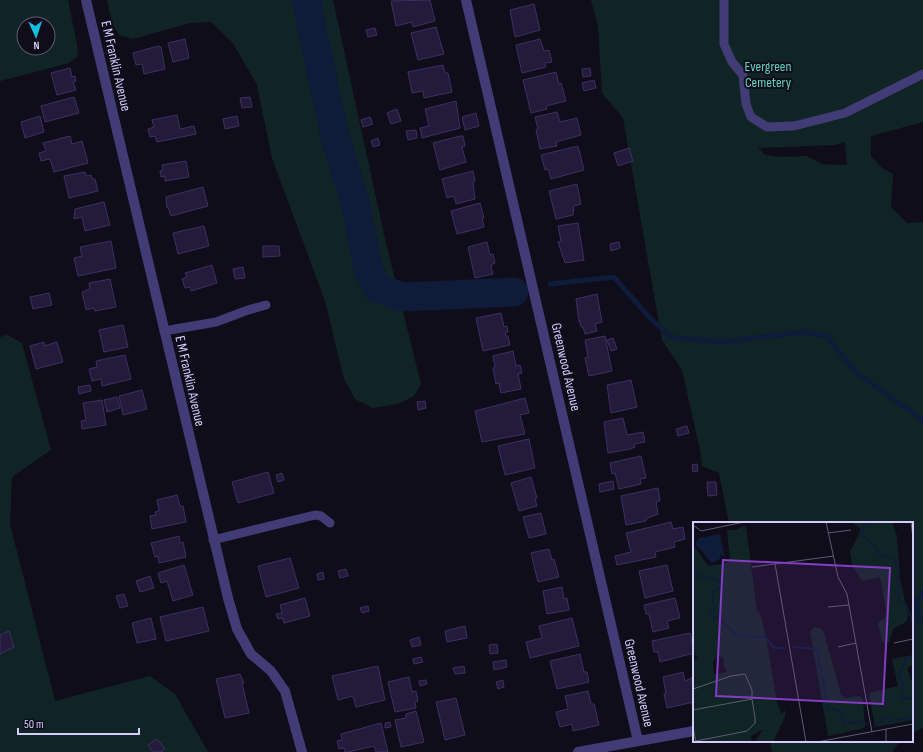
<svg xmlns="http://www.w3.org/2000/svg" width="923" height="752" viewBox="0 0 923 752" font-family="'Sofia Sans Condensed',sans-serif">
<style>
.green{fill:#112425;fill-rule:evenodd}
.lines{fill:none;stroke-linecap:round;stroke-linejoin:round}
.stream{stroke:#0e1b39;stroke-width:5}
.river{stroke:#0e1b39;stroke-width:29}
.building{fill:#231b3a;stroke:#3d2f64}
.service{stroke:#423c76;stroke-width:9}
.minor{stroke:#423c76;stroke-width:10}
.tertiary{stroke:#423c76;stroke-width:10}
.labels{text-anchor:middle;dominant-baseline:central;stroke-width:4;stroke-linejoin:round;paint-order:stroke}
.street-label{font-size:14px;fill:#d4ccfa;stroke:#100d1b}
.park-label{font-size:14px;fill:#60d2bd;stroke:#100d1b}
.inset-river{fill:none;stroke:#0e1b39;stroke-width:2}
.inset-road{fill:none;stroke:#5e5974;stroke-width:1}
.view{fill:#843cc5;fill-opacity:0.15;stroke:#843cc5;stroke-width:2}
.inset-edge{fill:none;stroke:#d4ccfa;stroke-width:2}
</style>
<rect width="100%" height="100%" fill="#100d1b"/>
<path class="green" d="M0 0H68L78 50 77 57 69 63 0 81ZM24 24H48V48H24Z
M107 0H333L385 239 421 384 414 396 398 404 373 408 355 399 344 379 325 301 272 158 257 85 233 43 211 22 190 23 133 39 119 35 112 23Z
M591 0H923V122L871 136V156L882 168 893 174 891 207 907 223 923 222V728L912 733V523H729L719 473 702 466 700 450 682 370 662 340 623 118 602 93 598 26ZM845 142 847 165 822 164 807 156 782 157 765 155 758 148 835 145Z
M7 335 22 343 51 450 12 477 10 524 55 701 150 676 175 694 208 752H0V337Z
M770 741H900L892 752H772Z"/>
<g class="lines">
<path class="stream" d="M550 284 614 277 650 318 671 337 722 342 804 332 826 336 857 373 923 420
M923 593 916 603 919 620 923 621"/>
<path class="river" d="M306 0 335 137 355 202 368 269 377 288 402 297 514 292"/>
</g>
<path class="building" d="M430 0 435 21 413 27 412 22 396 26 391 1Z
M534 4 540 30 515 37 510 10Z
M436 27 444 54 418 60 411 33Z
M375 28 377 35 368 37 366 30Z
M185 39 189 58 173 62 168 43Z
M540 39 544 51 549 50 552 62 545 63 546 67 522 73 516 45Z
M158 46 161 47 165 69 144 74 142 64 136 65 133 53Z
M443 65 445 73H448L452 92 424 98 423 91 412 93 408 72Z
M70 68 72 77 75 76 76 81 73 82 76 90 57 95 51 73Z
M590 68 591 76 583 77 582 69Z
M556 72 559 84 561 83 566 101 546 106 547 109 531 113 523 80Z
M594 80 596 88 584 91 582 83Z
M74 97 79 113 45 122 41 106Z
M250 97 252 107 242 108 240 98Z
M456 101 460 128 422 138 420 128 429 126 425 109Z
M397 109 401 121 391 124 387 113Z
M557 112 560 122 577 118 581 135 556 142 557 146 540 149 536 130 538 129 535 117Z
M476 113 479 126 465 130 462 117Z
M177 115 180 129 194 126 196 134 157 142 155 136 150 137 148 129 154 127 152 120Z
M40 116 44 132 25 138 21 122Z
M237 116 239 126 225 129 223 119Z
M370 117 373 124 363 127 361 120Z
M416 130 417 138 408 140 406 131Z
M70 136 72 144 82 141 88 163 54 172 50 159 41 161 39 153 46 151 43 143Z
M460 136H463L465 146 462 147 466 162 440 170 433 143Z
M378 138 380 145 373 147 371 141Z
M578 146 584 170 551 179 548 169 545 170 541 155Z
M629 148 633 161 618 166 614 153Z
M186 161 189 177 165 181V176L161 177 160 171 163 170 162 165Z
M473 171 475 181 473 182 475 199 456 204 454 196 447 198 442 179Z
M85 172 86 176 91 175 92 179H95L98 191 69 198 64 176Z
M577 184 581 204 574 206 573 215 556 219 549 191Z
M203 187 208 206 171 216 168 207 167 208 166 197Z
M104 202 110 225 85 231 82 217 74 219 75 209Z
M480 203 484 218H482L484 227 457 234 451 211Z
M578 223 584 260 565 263 558 242 561 241 558 226Z
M204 226 209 246 178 254 173 233Z
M111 241 116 268 78 276 74 258 82 256 80 247Z
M487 242 490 255 493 254 495 263 492 264 491 267 493 274 475 278 468 247Z
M619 242 620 248 611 251 610 244Z
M263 246H279L280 256 263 257Z
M212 265 217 283 191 291 190 287 185 288 182 279 187 277 185 273Z
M243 267 245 278 235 279 233 269Z
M110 279 116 307 95 311 94 308 86 310 82 292 90 289 89 283Z
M49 293 52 305 33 309 30 297Z
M597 294 602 322 595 324 597 331 585 334 583 327H581L580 321 579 322 576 299Z
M501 313 504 327 507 326 508 332 505 333 506 336H508L510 345 483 351 476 318Z
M123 325 128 347 104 352 99 330Z
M605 336 612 371 589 376 585 358 588 357 585 340Z
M613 338 617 349 611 351 607 340Z
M44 342V346L57 342 63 362 36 369 30 346Z
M513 351 516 366 520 365 522 373 518 374 521 389 501 393 499 383 496 384 493 368 495 367 493 356Z
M125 355 131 379 102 386 101 379 92 381 89 369 97 367 96 361Z
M631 380 637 407 611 413 607 385Z
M90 385 91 391 79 394 78 387Z
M142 390 147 409 123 415 119 396Z
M117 397 120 408 107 412 104 400Z
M525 398 529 413 520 415 525 434 482 442 475 411Z
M102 400 106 425 82 429 81 421 86 420 83 403Z
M425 401 426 408 418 410 417 402Z
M623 418 627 435 643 432 645 442 634 444 635 447 630 449 608 453 604 422Z
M687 426 689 433 678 436 676 429Z
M529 439 535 468 505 475 498 446Z
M641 456 646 478 640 479 641 484 619 489 615 473 612 474 610 463Z
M697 464 698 471 693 472 692 465Z
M268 472 274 493 238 503 232 482Z
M282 473 284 480 278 482 276 475Z
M531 477 537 498 535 499 537 506 519 511 511 483Z
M613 481 614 489 600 492 599 484Z
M707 482H716L717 495 708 496Z
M658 488 660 501 656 502 658 514 646 519V521L626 525 621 496Z
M177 495 180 506H183L186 522 152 529 150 516 156 515 155 512 159 511 157 500Z
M541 513 546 534 529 538 523 517Z
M671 522 673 529 683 527 685 539 674 542 675 547 655 552 656 557 617 565 615 556 631 552 626 533Z
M179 536 180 543 183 542 186 557 159 563 158 556 155 557 151 543Z
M549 549 552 560 554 559 559 577 538 582 531 553Z
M290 558 299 588 266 597 258 566Z
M184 565 193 595 173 601 167 581 161 583 158 573Z
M667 565 673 591 645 598 639 571Z
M346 569 348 576 340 578 338 571Z
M323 572 324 579 318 580 317 574Z
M150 576 154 588 140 592 136 581Z
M562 587 564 599 567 598 569 610 547 614 543 591Z
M124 594 128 606 120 608 116 596Z
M305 598 310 616 284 623 283 618 278 619 276 614 282 613 280 605Z
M675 598 680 618 667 621 669 628 653 632 649 614H646L644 605Z
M368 606 369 611 362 613 360 608Z
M203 607 209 631 166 641 160 617Z
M151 618 156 639 137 643 132 623Z
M572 618 579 646 530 658 526 642 542 638 539 626Z
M465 626 467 638 447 642 445 631Z
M9 631 14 647 0 654V635Z
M690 633 694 653 660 662 658 652H654L652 641Z
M419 637 421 645 412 647 410 640Z
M497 644 498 653 490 654 489 645Z
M580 654 584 672H587L589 682 557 689 550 661Z
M421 657 423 662 414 664 413 659Z
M506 660 507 667 494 670 493 662Z
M378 666 385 700 356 707 353 696 338 700 332 676Z
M464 666 465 673 455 674 453 668Z
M683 672 685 681 694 677V702L667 708 664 694H666L663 677Z
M240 674 244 683H242L249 713 225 718 216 679Z
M409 677 412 692 416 691 418 701 415 702 416 708 395 712 388 682Z
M426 680 427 684 420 686 419 681Z
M503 680 504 687 498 689 496 682Z
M588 691 591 704H594L599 725 573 731 572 724 560 727 556 712 568 709 565 696Z
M456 698 465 735 445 740 436 702Z
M416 711 424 742 401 747 395 720 406 718V714Z
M390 722 391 727 385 728V723Z
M381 723 388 752H376L374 746 348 752H345L344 748 339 749 337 741 342 740 341 734Z
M157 739 165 749 161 752H153L148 745Z"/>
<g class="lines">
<path class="service" d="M724 0V44L732 62 743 75 746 104 751 117 767 127 794 126 845 113 923 74
M164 331 216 322 248 310 266 305
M213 540 315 515 321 516 330 523"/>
<path class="minor" d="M466 0 638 741
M578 752 694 731"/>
<path class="tertiary" d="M86 0 228 598 237 629 251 654 271 671 285 691 302 752"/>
</g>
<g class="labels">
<g class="street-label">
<text transform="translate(116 66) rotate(77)">E M Franklin Avenue</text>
<text transform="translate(566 367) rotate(77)">Greenwood Avenue</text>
<text transform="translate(190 381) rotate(77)">E M Franklin Avenue</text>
<text transform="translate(639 683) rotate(77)">Greenwood Avenue</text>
</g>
<g class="park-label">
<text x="768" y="66">Evergreen<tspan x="768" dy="16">Cemetery</tspan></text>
</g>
</g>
<g transform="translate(693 522)">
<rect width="220" height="220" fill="#100d1b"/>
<path d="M158 0H199L204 14 207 57 215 93 213 100 200 107 196 121 189 120 185 100 192 96 193 88 187 55 169 59 159 43 157 30 167 10V6ZM50 4 53 5 64 90 67 91 73 115 84 180 88 192 92 188V195L80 220H62L70 207 58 214 59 220H0V156L6 155H0V140L5 135 2 134V129L0 132V22L15 44 34 41 37 37 34 8H43ZM25 133 31 137 30 142 34 150 21 152 20 140ZM122 105 129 107 131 111 148 172 152 176 166 174 170 177 172 206 135 214 117 109ZM220 133V142L214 146 220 163V198L182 205 176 171 205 164 199 137Z" fill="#112425" fill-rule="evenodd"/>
<path d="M27 12 32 36 28 32 26 38 19 41 2 22 6 16Z" fill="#0e1b39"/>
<path class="inset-river" d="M178 0 169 8V13L183 25 184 34H194L203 40 206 78 213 82 220 101M0 49 10 56 16 55 30 62 28 66 20 69 19 79 23 86 17 91 18 95 27 97 44 114 72 115 81 126H93M100 125 124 127 135 185 148 189 152 202 170 199 174 203M220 135H214L206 151 207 158 210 159 209 175 210 177 220 176M181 203 193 195 197 199 220 196"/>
<path class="inset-road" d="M133 0 145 55 154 72 179 210M218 0 220 16M0 3 8 9 51 0M135 11 158 8M82 42 113 220M59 45 141 34M135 85 156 83M201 121 220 117M145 125 163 121M0 167 38 154 52 152 59 168V177M0 188 59 177 62 196V201L54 209 3 219M0 205 3 220M124 220 220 202M193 220V207"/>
<path class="view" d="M30 38 197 46 190 182 23 174Z"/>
<rect width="220" height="220" class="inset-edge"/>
</g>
<g transform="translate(36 36) rotate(177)"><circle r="19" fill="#100d1b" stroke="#5e5974"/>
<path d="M0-3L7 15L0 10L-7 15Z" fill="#14bcde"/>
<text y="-6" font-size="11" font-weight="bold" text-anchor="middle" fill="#d4ccfa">N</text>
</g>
<path d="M18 728v6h121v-6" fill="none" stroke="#d4ccfa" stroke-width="2"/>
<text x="24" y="728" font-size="12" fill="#d4ccfa" stroke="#100d1b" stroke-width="3" paint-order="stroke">50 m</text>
</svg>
